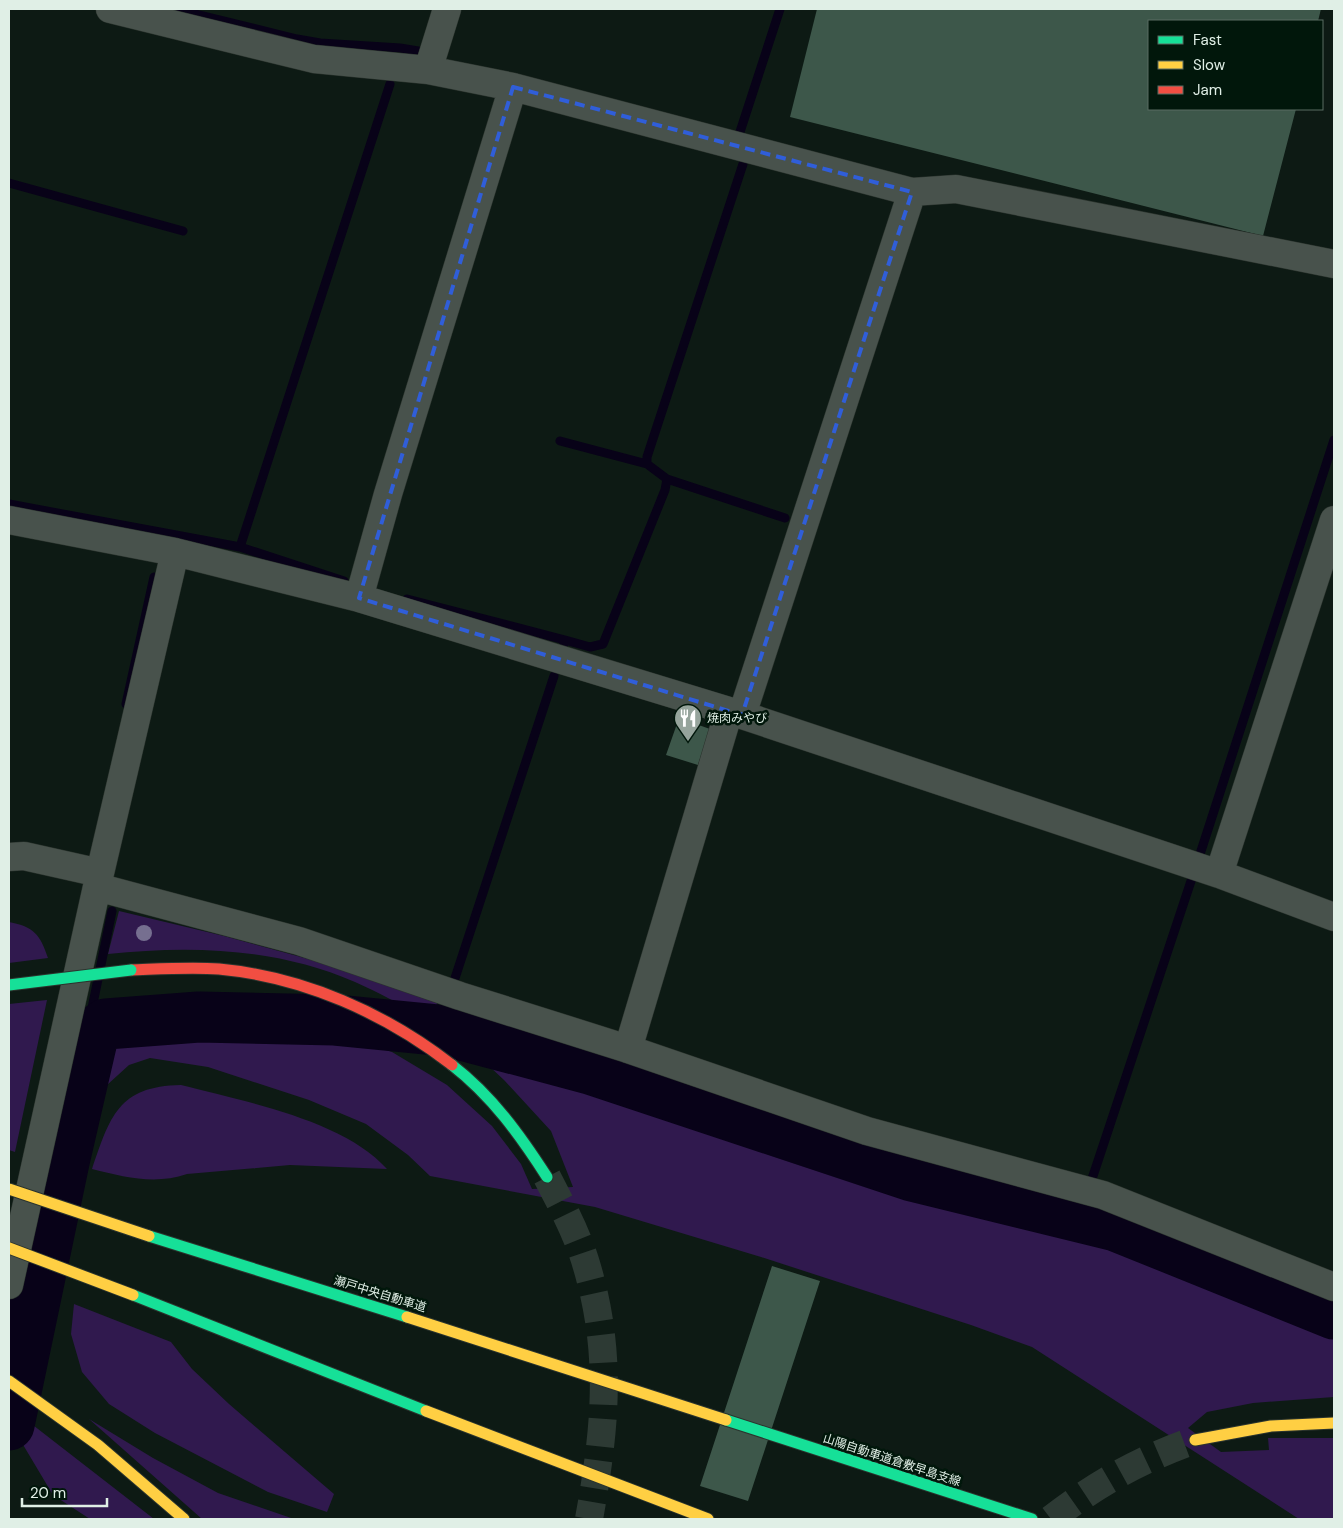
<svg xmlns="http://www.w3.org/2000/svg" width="1343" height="1528" viewBox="0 0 1343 1528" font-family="'DM Sans','Noto Sans JP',sans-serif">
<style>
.green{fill:#30194e}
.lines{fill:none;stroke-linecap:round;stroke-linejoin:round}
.stream{stroke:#080218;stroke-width:9}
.river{stroke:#080218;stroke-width:51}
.building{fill:#3d574a}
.highway-tunnel{stroke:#2d3a34;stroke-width:28;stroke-dasharray:28 14;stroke-linecap:butt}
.street-casing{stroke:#2b342e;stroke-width:29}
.fast-casing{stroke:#2b342e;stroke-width:13}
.slow-casing{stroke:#2b342e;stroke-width:13}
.jam-casing{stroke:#2b342e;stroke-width:13}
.street{stroke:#48524c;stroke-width:28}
.fast{stroke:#16e098;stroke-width:11}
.slow{stroke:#ffcf43;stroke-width:11}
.jam{stroke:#f24e42;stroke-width:11}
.fast-bridge-casing{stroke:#2b342e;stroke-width:13;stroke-linecap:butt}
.slow-bridge-casing{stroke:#2b342e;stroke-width:13;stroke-linecap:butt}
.fast-bridge{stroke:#16e098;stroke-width:11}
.slow-bridge{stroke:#ffcf43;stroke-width:11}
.tree{fill:#766f90}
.marked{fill:none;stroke:#305ed9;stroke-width:4;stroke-dasharray:10 6;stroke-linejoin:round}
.labels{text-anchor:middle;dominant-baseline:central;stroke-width:5;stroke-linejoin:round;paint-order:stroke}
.poi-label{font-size:12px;fill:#e0efe6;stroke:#01170b;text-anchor:start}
.street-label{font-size:12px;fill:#e0efe6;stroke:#01170b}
</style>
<rect width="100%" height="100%" fill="#0d1a14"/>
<path class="green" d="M119 911 224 936 312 960 437 1003 432 1020 423 1017C401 1005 378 992 355 982 277 948 192 945 108 954Z
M9 922C34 927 40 934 48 958L9 963Z
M47 1000 15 1152 9 1150V1004Z
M137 1034 345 1037 392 1052 447 1085 492 1126 521 1164 532 1189 573 1187 551 1131 504 1080 473 1051 602 1086 906 1186 1059 1229 1114 1237 1334 1326V1397L1253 1403 1207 1412 1188 1428 1221 1452 1269 1450 1268 1438H1334V1519H1299L1032 1347 971 1325 761 1257 595 1207 430 1176 408 1155 366 1124 309 1100 208 1067 150 1058 129 1065 107 1085 89 1117 102 1061 112 1042Z
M181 1085C243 1101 344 1120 387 1169L290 1165 187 1174C155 1185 124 1177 92 1169 110 1117 118 1086 181 1085Z
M74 1304 171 1342 192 1369 229 1404 334 1494 327 1512 268 1492 155 1433 109 1404 82 1372 71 1334Z
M89 1419 153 1458 218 1493 294 1519H202Z
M29 1422 154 1519H90L53 1495 22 1443Z"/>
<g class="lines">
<path class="stream" d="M175 9 297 39 320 43 400 48 430 53
M739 135 780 9
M9 183 183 231
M560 441 647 464
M667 479 785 518
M9 504 165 533 164 536
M165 533 240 547 390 84
M240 547 344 581
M407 599 565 640
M563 647 565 640 590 647 603 644 665 490 667 479 647 464V457L743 164
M126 704 154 577
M438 1030 554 676
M94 1032 90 1018 112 911
M1079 1218 1202 848 1334 440"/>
<path class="river" d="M9 1425 64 1162 94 1032 106 1024 199 1017 335 1020 447 1031 590 1069 912 1176 1116 1226 1334 1314"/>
</g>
<path class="building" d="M817 9H1321L1318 21H1149V109H1296L1263 236 790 117Z
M679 718 710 729 698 765 666 755Z
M772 1266 820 1281 748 1501 700 1486Z"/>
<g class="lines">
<path class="highway-tunnel" d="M547 1177C562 1206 578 1235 587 1267 613 1356 605 1430 589 1519
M1051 1519C1098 1483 1139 1460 1195 1440"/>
<g class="street-casing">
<path id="street" d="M110 9 314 59 428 70 513 87 912 192 956 189 1334 264
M428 70 447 9
M9 520 175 552 359 598 742 715 1219 874 1334 917
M359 598 388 494 513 87
M742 715 912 192
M9 857 24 856 100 873
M1219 874 1334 520
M97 887 299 941 460 996 628 1049 867 1131 1103 1195 1334 1287
M628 1049 729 711
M9 1285 100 873 175 552"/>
</g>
<g class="fast-casing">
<path id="fast" d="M452 1065C492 1096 520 1135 547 1177
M149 1236 407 1317
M133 1295 426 1411
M726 1420 1032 1519"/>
</g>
<g class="slow-casing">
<path id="slow" d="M407 1317 726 1420
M9 1381 98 1445 184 1519
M426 1411 708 1519
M1195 1440 1271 1426 1334 1423"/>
</g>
<g class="jam-casing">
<path id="jam" d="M131 970C160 969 190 967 219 969 304 977 385 1013 452 1065"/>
</g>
<use href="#street" class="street"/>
<use href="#fast" class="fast"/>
<use href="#slow" class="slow"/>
<use href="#jam" class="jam"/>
<g class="fast-bridge-casing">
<path id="fast-bridge" d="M9 985 131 970"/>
</g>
<g class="slow-bridge-casing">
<path id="slow-bridge" d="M9 1189 149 1236
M9 1248 133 1295"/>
</g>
<use href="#fast-bridge" class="fast-bridge"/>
<use href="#slow-bridge" class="slow-bridge"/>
</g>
<circle class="tree" cx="144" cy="933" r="8"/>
<path class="marked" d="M513 87 912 192 742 715 359 598Z"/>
<defs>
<g id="restaurant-pin" transform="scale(1.4375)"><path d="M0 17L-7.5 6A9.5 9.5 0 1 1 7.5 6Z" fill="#96a49c" stroke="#01170b"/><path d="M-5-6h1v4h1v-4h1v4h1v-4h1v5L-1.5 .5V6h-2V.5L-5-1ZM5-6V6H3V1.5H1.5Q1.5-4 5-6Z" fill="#fff"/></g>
</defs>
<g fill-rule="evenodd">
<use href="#restaurant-pin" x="688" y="718"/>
</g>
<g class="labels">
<g class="poi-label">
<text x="707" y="718">焼肉みやび</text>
</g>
<g class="street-label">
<text transform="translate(380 1294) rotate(17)">瀬戸中央自動車道</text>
<text transform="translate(892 1460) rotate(18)">山陽自動車道倉敷早島支線</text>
</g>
</g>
<rect width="1343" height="1528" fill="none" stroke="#e0efe6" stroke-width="20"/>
<rect x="1148" y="20" width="175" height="90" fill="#01170b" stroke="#5a6d63"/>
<rect x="1158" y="36" width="25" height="8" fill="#16e098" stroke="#5a6d63"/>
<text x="1193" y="45" font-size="15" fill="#e0efe6">Fast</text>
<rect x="1158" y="61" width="25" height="8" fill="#ffcf43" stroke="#5a6d63"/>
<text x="1193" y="70" font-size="15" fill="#e0efe6">Slow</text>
<rect x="1158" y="86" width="25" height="8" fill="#f24e42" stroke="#5a6d63"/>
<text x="1193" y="95" font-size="15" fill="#e0efe6">Jam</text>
<path d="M22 1498v8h85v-8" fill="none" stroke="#e0efe6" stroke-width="2.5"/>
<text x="30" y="1498" font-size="15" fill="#e0efe6" stroke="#01170b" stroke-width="4" paint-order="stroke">20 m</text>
</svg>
